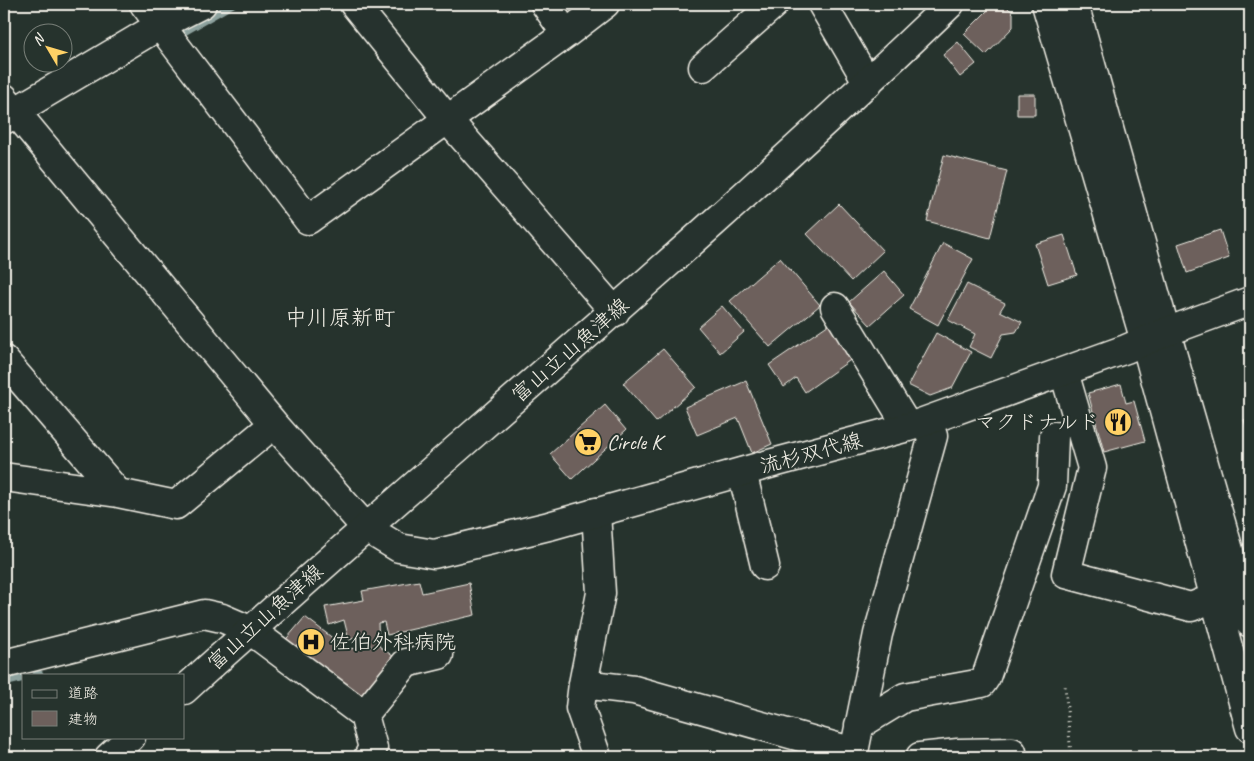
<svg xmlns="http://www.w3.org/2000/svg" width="1254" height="761" viewBox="0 0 1254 761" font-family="Caveat,'Klee One',sans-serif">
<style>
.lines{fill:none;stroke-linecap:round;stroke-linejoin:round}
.stream{stroke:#8da29e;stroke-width:7}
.building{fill:#6d605c;stroke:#f4f1e8}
.minor-casing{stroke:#f4f1e8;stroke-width:31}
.major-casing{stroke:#f4f1e8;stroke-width:31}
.path{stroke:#f4f1e8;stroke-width:3;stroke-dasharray:1 4;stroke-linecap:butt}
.minor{stroke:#26332d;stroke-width:28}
.major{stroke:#26332d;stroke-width:28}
.labels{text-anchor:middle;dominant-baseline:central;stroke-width:4;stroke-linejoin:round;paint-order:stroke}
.street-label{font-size:21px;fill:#f4f1e8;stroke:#26332d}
.poi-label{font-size:21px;fill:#f4f1e8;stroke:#26332d;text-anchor:start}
.neighbourhood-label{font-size:22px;fill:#f4f1e8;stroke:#26332d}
</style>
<rect width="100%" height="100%" fill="#26332d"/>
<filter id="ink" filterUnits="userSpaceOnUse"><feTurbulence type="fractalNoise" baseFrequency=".02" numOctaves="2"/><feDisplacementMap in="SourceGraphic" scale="10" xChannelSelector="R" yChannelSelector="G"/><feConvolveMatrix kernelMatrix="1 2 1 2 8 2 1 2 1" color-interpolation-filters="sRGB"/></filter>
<g filter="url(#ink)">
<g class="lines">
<path class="stream" d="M175 33 179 35 233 4
M36 675 40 674
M4 683 24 678"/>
</g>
<path class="building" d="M994 4H1004L1013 13V27L986 55 964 34Z
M958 42 976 64 960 77 943 55Z
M1017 94H1035V115H1017Z
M944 155 1007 171 990 238 927 221Z
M839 204 883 251 851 281 807 234Z
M1220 230 1229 258 1187 273 1178 244Z
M1064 235 1077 275 1048 284 1035 244Z
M943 243 973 259 938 325 909 309Z
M780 258 820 305 770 347 730 301Z
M884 271 904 295 870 325 849 302Z
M967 284 1005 303 1000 311 1022 322 1016 332 1003 334 991 358 969 347 975 334 948 320Z
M722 306 744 332 720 353 698 327Z
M832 322 856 356 805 392 796 378 784 387 769 365Z
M936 333 971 352 952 388 930 396 908 385Z
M663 349 696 387 656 422 623 383Z
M746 381 772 444 752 453 738 418 697 435 685 407Z
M1121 384 1126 403 1134 401 1145 441 1104 452 1088 393Z
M605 405 626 430 572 479 550 454Z
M1250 418V440L1244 420Z
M1250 515V540L1244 517Z
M419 581 422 593 469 583 475 615 387 635 384 622 378 623 379 646 397 659 361 703 282 644 305 617 347 649 371 647 367 634 349 640 344 620 329 625 325 607 364 600 362 591Z"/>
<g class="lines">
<g class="minor-casing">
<path id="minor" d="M144 4 308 220 566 34 605 4
M354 4 448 120 615 312
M545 4 566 34
M822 4 868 83
M1046 4 1145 341 1250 728
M1074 4 1166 332 1250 623
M703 67 774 4
M4 98 274 424 366 528
M4 120 14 112 159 26 202 4
M835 307 908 427
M4 360 118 493
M1064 372 1092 468 1066 574 1191 607 1216 597
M742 472 765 566
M4 477 118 493 176 505 274 424
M4 664 204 614 222 618 250 630 364 715 373 748 368 757
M583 684 601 593 596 512
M364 715 406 663 439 655
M859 725 905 697 982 683 986 677 1052 486 1054 436
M958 753 1012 752
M597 757 580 708 583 684 634 690 854 752 878 634 933 436 928 421
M920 757 958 753 957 757"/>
</g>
<g class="major-casing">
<path id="major" d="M366 528 399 548 434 554 549 526 773 463 912 426 1126 349 1166 332 1250 301
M184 690C438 460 703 242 950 4
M109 757 131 737"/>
</g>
<path class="path" d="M1035 754 1071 756 1065 685"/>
<use href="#minor" class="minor"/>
<use href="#major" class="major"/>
</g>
</g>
<defs>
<g id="restaurant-disc" transform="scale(1.4375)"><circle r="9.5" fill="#ffd166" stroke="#26332d"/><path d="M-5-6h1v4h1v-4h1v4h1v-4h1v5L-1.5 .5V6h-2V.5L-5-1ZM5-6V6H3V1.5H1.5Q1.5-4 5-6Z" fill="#111"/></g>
<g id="supermarket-disc" transform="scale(1.4375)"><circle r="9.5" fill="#ffd166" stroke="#26332d"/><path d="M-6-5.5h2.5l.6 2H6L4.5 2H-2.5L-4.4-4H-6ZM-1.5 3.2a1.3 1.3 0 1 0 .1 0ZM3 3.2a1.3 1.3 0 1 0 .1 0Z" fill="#111"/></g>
<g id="hospital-disc" transform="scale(1.4375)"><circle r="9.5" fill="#ffd166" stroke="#26332d"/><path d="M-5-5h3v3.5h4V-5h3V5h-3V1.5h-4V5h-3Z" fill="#111"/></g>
</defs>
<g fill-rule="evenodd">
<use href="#restaurant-disc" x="1118" y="422"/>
<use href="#supermarket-disc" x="588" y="442"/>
<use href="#hospital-disc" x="311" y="642"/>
</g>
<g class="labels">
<g class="street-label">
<text transform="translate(570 350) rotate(-41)">富山立山魚津線</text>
<text transform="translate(811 453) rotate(-15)">流杉双代線</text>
<text transform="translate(265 617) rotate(-42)">富山立山魚津線</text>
</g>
<g class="poi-label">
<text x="1099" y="422" text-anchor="end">マクドナルド</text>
<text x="607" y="442">Circle K</text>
<text x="330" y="642">佐伯外科病院</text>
</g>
<g class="neighbourhood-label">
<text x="340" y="318">中川原新町</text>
</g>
</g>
<rect width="1254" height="761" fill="none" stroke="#26332d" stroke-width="20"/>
<rect x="10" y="10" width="1234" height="741" fill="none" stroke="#f4f1e8" stroke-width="2" filter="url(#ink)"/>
<rect x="22" y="674" width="162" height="65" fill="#26332d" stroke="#787f78"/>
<rect x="32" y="690" width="25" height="8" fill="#26332d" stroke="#787f78"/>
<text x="68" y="698" font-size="15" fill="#f4f1e8">道路</text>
<rect x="32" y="711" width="25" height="15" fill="#6d605c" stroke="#787f78"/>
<text x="68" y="724" font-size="15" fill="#f4f1e8">建物</text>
<g transform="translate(48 48) rotate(308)"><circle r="24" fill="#26332d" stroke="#787f78"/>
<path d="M0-4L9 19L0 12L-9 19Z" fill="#ffd166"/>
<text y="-8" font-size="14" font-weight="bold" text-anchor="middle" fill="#f4f1e8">N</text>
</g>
</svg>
